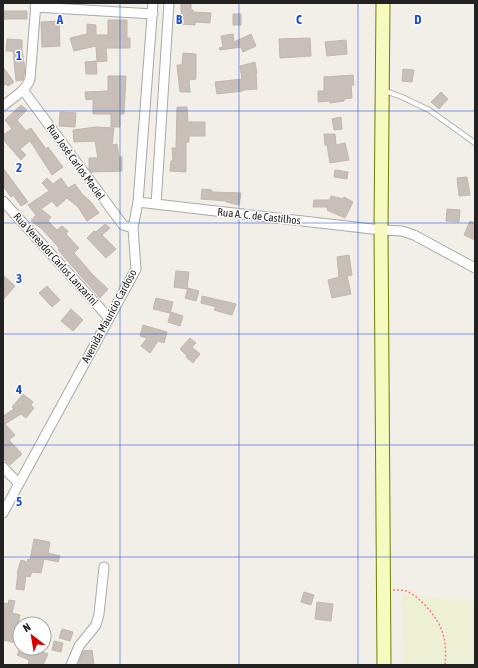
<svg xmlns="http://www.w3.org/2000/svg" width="478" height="668" viewBox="0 0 478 668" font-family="'Asap Condensed',sans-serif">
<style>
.farmland{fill:#eef0d5}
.building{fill:#c7bfb8;stroke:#c4b6ab}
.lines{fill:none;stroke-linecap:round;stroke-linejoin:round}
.service-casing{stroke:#a9a9a9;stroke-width:6}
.minor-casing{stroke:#a9a9a9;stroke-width:11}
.secondary-casing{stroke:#707d05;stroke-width:15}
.path{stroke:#fa8072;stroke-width:1.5;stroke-dasharray:2 2;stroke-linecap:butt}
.service{stroke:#fff;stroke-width:4.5}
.minor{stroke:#fff;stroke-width:9}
.secondary{stroke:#f7fabf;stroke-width:13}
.grid{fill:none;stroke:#1d4ed8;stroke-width:1;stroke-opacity:0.55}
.labels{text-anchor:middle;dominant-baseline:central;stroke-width:3;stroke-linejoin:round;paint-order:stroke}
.street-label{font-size:11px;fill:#222;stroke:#fff}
.grid-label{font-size:13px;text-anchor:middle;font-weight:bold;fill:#1d4ed8;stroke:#fff;stroke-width:3;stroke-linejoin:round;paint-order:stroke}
</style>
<rect width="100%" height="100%" fill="#f2efe9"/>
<path class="farmland" d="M402 594 475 601V665H404Z"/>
<path class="building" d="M181 3H191V10H193V12L211 13 210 23 195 22V25L180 24 181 16Z
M3 11H27V19H3Z
M233 14H241V25H233Z
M108 20H127V38H130V48H106L107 61 97 62 96 46 74 51 70 38 87 34V24L96 25V35H108Z
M59 21 60 46 42 47 41 22Z
M233 34 234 42 251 34 256 46 243 52 241 47 220 50 219 48 223 47 221 36Z
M310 38 311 56 280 58 279 39Z
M7 39 22 40V49L25 70 23 80 16 81 13 51H6Z
M346 40 347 54 327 56 325 42Z
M183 53 196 54V79L189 80 190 92H180L177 65H182Z
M96 61 97 74H86L85 62Z
M255 62 257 73H256L257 89 243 90V91L217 94 215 82 242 79 240 66Z
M3 67 14 82 8 86 6 84 3 86Z
M403 69 414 70 412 82 402 81Z
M353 75 354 85H351L352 98 344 99V101L330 103V101L318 102V91H324V77Z
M108 76H126L124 114H120V127H111V114H93V99L86 100 85 92 108 91Z
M441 92 448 99 439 109 431 102Z
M21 105 27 110 17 120 26 131 31 128 46 149 48 147 63 167 52 175 30 141 20 149 26 155 21 160 6 143 3 138V135L12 129 5 120Z
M177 107H187L188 122H205V136H189V142H186V172L170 171 171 161H173L172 148H176Z
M60 112 76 113 75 127 59 126Z
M341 117 342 129 334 130 332 119Z
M96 127 114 128 112 145 117 144 119 157H122V171L91 172 89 169V158H98L95 141 74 142 73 130Z
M324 134H335L336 145 345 143 349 160 330 163 327 145H325Z
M3 168 28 202 21 206 13 195 11 197 3 186Z
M335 170 348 172 347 179 334 177Z
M467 177 470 195 459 196 457 178Z
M47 178 53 184 61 178 68 188 75 184 82 194 91 202 99 213 87 221 78 207 67 198 57 207 52 201 41 209 51 217 48 221 57 230 62 226 68 231 66 234 79 248 74 253 93 275 108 289 100 298 58 250 59 248 42 229 31 221 36 215 28 205 49 191 42 183Z
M202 189 212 190V192L241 193 239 205 226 202V201L201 199Z
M331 196 343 199 344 197 353 202 345 218 327 210 328 207H313L314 200H330Z
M447 209 460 210 459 222 446 221Z
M470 221 475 223V240L464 235Z
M105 224 110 228 102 235 116 249 106 258 87 238 94 231 96 232Z
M349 255 352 275 347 276 351 294 332 298 328 280 339 277 337 257Z
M176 271 189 272 187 289 174 287Z
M3 275 15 286 3 300Z
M47 286 60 300 52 307 39 293Z
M188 288 199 291 196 301 185 298Z
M202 296 236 304 232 315 214 310 216 307 201 303Z
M156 298 173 302 170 313 153 309Z
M71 309 83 320 73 331 61 321Z
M171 312 183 316 180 326 168 322Z
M143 325 167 332 164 343 158 341 150 353 141 346 147 338 140 336Z
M190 338 196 343 192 347 200 354 193 363 186 357 187 356 180 349Z
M23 394 33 402 31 405 34 408 26 418 21 414 5 424 15 435 9 440 22 454 10 465 3 459V416L14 409 12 407Z
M34 539 50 542 48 553 60 556 58 562 44 559 41 573 32 572 30 577 26 576 24 590 16 589 18 573H17L21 560 27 562 28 559 30 560Z
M304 592 314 595 311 605 301 602Z
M9 600 15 601 12 613 20 615 16 631 20 632V644L3 640V603L8 604Z
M317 602 333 604 331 621 315 619Z
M62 629 73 632 70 641 59 638Z
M54 641 63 643 61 652 52 650Z
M20 648H26L37 652 38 650 48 654 43 665H28L29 660 17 655Z
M92 650 94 665H79V662L83 651Z"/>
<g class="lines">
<g class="service-casing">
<path id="service" d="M385 91 402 97 429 110 475 143"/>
</g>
<g class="minor-casing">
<path id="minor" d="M35 7 153 14
M23 90 120 221 123 225 133 228
M3 106C12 98 26 91 30 79L36 3
M3 201 109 318
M138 202 381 230 402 231 414 235 475 268
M156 204 169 3
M3 467 19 484
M3 513 136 269 133 228 138 202 153 3
M71 665 79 646 96 625 99 614 104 567"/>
</g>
<g class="secondary-casing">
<path id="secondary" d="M383 3 381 230 384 665"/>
</g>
<path class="path" d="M393 590C397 590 402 590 406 591 421 597 439 619 443 634 446 644 446 655 445 665"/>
<use href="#service" class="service"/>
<use href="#minor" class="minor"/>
<use href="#secondary" class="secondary"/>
</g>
<path class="grid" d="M120 3V665M239 3V665M358 3V665M3 111H475M3 223H475M3 334H475M3 445H475M3 557H475"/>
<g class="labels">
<g class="street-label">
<text transform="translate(76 162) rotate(54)">Rua José Carlos Maciel</text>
<text transform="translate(259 216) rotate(6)">Rua A. C. de Castilhos</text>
<text transform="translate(56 259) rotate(48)">Rua Vereador Carlos Lanzarini</text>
<text transform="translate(109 316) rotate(-62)">Avenida Maurício Cardoso</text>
</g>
</g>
<g class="grid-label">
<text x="60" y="24">A</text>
<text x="179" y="24">B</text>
<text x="299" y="24">C</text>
<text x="418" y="24">D</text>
<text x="19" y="60">1</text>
<text x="19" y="172">2</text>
<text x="19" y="283">3</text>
<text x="19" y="394">4</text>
<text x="19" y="506">5</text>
</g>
<rect width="478" height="668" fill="none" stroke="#222222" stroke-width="8"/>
<g transform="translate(32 636) rotate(329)"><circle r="19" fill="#ffffff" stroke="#a7a7a7"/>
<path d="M0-3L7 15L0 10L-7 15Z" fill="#d40000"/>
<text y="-6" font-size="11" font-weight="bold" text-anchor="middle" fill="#222222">N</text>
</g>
</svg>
